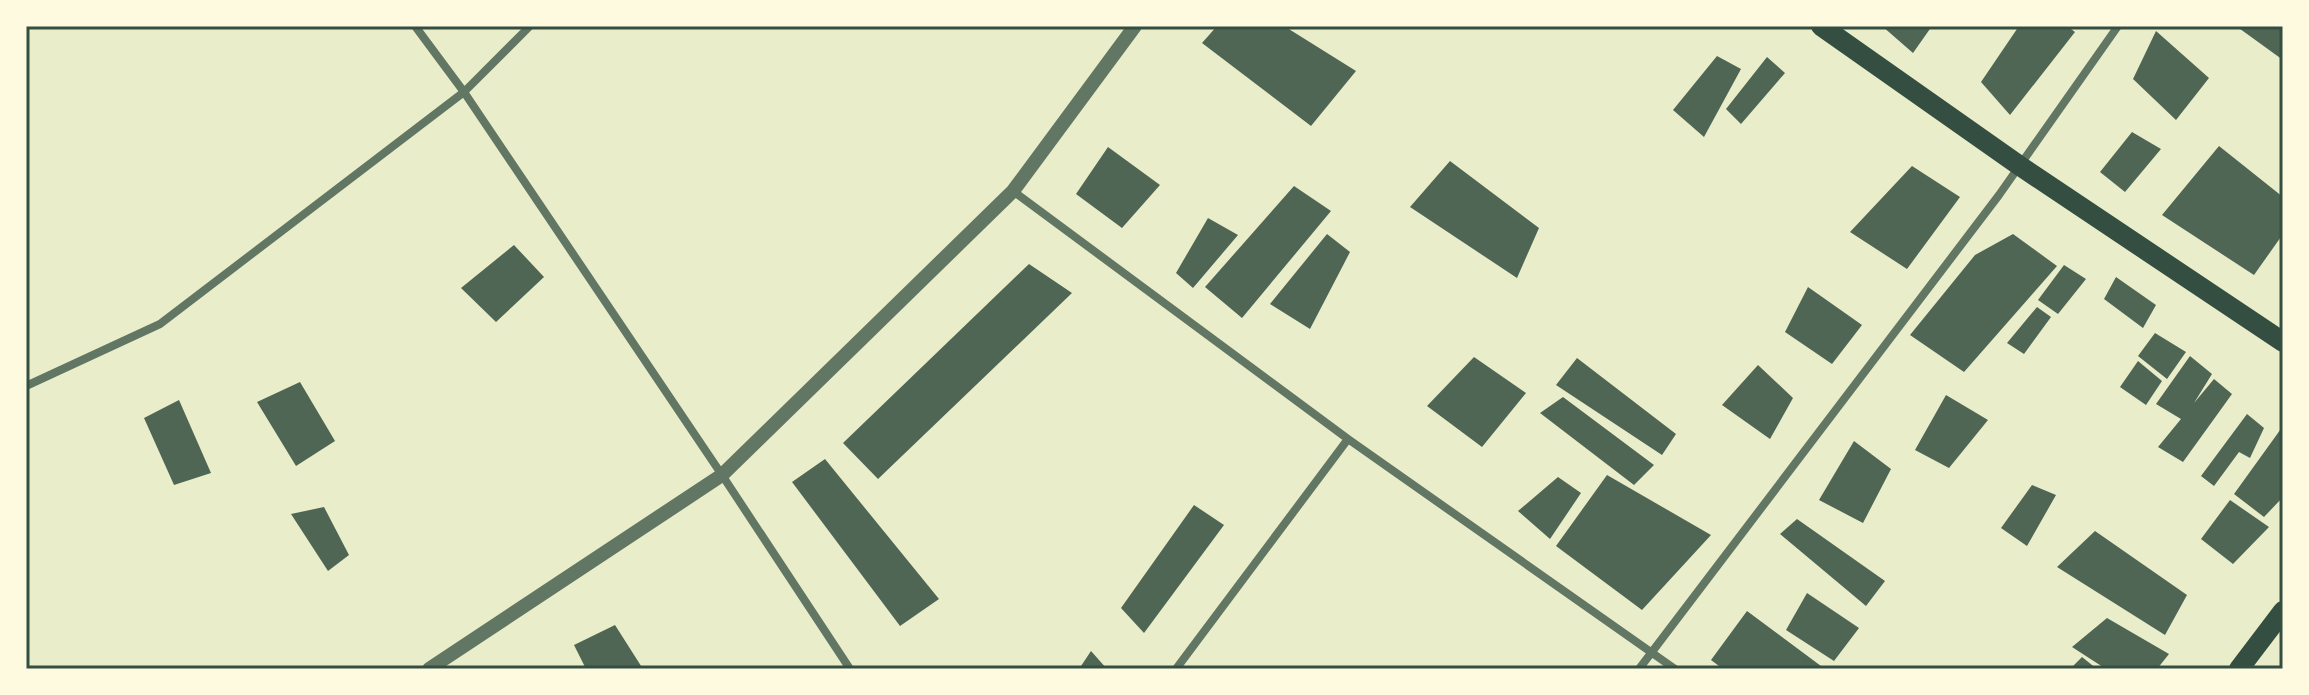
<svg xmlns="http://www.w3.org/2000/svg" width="2309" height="695" viewBox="0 0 2309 695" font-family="Commissioner,sans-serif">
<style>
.building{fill:#4f6655}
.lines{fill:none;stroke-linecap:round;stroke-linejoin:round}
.minor{stroke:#617663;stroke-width:8}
.tertiary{stroke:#617663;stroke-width:14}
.primary{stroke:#344e41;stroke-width:20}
.neatline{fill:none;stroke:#344e41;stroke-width:3}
</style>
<rect width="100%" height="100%" fill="#e9edc9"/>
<path class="building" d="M1217 26H1284L1356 71 1311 126 1202 43Z
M1882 26H1932L1913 53Z
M2019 26H2067L2075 32 2010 115 1981 82Z
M2236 26H2283V60Z
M2156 31 2209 78 2176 120 2133 79Z
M1717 56 1741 69 1704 137 1673 110Z
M1767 57 1785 73 1741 124 1726 109Z
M2132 132 2161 149 2125 192 2100 172Z
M2219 146 2283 197V234L2254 275 2162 215Z
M1108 147 1160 185 1122 228 1076 194Z
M1450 161 1539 228 1517 278 1410 207Z
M1912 166 1960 197 1907 269 1850 232Z
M1294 186 1331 211 1242 318 1205 287Z
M1208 218 1238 235 1193 288 1176 273Z
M1327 234 1350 252 1310 329 1270 304Z
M2013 234 2057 266 1964 372 1910 335 1975 255Z
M514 245 544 277 496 322 461 288Z
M1029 264 1072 293 878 479 843 443Z
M2064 265 2086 279 2058 314 2038 300Z
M2116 277 2156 305 2143 328 2104 299Z
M1808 287 1862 325 1832 364 1785 332Z
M2037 307 2051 317 2024 354 2007 343Z
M2155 333 2186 352 2167 379 2138 356Z
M2190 356 2212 374 2194 403 2214 379 2232 394 2183 462 2158 447 2181 419 2156 404Z
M1474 357 1526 393 1482 447 1427 406Z
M1577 358 1676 434 1662 455 1556 385Z
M2138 361 2162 381 2146 405 2120 387Z
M1758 365 1793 398 1770 439 1722 405Z
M300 382 335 441 296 466 257 402Z
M1946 395 1988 420 1949 468 1915 450Z
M1563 397 1654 465 1634 485 1540 413Z
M179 400 211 473 174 485 144 418Z
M2247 414 2264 428 2250 458 2239 452 2214 486 2201 476Z
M2283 426V497L2264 517 2234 494Z
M1854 441 1891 469 1863 523 1819 500Z
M825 459 939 599 900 626 792 482Z
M1607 475 1711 535 1642 610 1556 546Z
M1558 477 1581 493 1550 539 1518 511Z
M2032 485 2056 495 2027 546 2001 528Z
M2230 500 2269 527 2233 564 2201 539Z
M1194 505 1224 525 1144 633 1121 608Z
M324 507 349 555 328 571 291 514Z
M1797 519 1885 581 1866 606 1780 534Z
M2095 531 2187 595 2165 635 2057 567Z
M1807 593 1859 628 1834 661 1786 630Z
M1747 611 1825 669H1723L1711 660Z
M2107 618 2169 654 2157 669H2106L2072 647Z
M615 625 643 669H586L574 645Z
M1091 651 1107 669H1079Z
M2082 657 2097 669H2070Z"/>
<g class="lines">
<path class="minor" d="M415 26 464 92 722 475 850 669
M1013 191 1348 439 1675 669
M26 386 160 324 464 92 530 26
M1176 669 1348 439
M1639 669 1999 195 2118 26"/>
<path class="tertiary" d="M429 669 722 475 1013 191 1135 26"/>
<path class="primary" d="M1821 26 2020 166 2283 342
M2239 669 2283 611"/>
</g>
<rect width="2309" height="695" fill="none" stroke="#fefae0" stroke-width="56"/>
<rect x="28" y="28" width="2253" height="639" class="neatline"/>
</svg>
